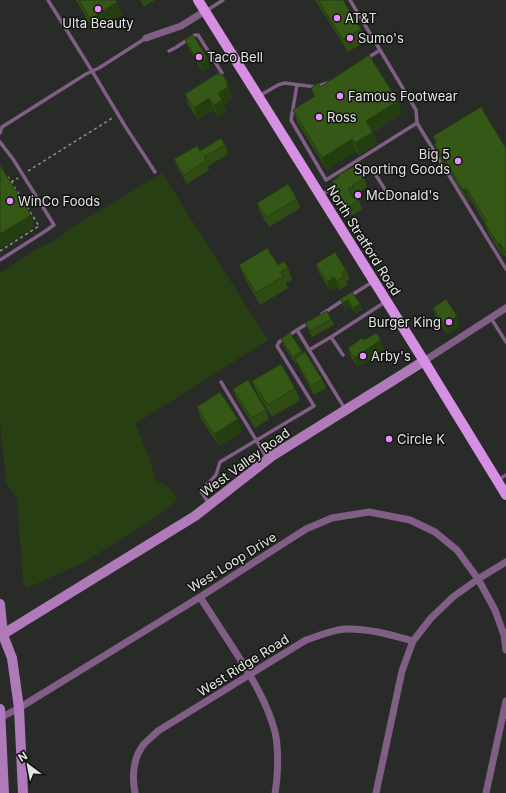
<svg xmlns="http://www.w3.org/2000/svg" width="506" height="793" viewBox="0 0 506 793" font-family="Inter,sans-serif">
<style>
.green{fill:#283f14}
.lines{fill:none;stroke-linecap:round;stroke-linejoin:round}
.path{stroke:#8f918e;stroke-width:1.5;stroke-dasharray:3 3;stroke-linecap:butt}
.service{stroke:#805e85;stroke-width:3.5}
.minor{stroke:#805e85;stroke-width:7}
.secondary{stroke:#b07aba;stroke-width:10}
.primary{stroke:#d68fe2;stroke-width:10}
.wall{fill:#2e4c14}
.shaded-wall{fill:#253e10}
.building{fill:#355817;stroke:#253e10}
.poi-dot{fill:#eb8dfc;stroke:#121311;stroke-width:1.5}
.labels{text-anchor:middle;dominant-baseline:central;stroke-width:3;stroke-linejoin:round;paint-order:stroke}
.poi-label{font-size:13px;fill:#e4e6e3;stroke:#121311;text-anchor:start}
.street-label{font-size:13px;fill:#e4e6e3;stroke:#121311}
</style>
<rect width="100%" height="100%" fill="#282b27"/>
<path class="green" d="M162 173 268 340 135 424 149 456 156 481 170 488 178 500 145 524 83 563 27 588 23 581 17 499 6 482 0 422V273L37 249 56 240 69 229Z"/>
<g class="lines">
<path class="path" d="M28 171 114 117
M11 182 18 178
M0 251 39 226 8 177"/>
<path class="service" d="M48 0 92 71 125 126 155 172
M350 0 416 110 417 123 506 269
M206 11 223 0
M169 51 175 48 195 35H198L222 73 219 78
M366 59 380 50
M297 85 291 120 326 180 417 123
M259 96 278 85 285 83 316 87 326 83
M0 133 2 127 86 74 99 68 146 38
M0 142 13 159 54 225 44 232 0 260
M357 173 359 172 372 169 391 199
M321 195 336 185
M350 296 374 281
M322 314 345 299
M491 318 506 342
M297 330 310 322
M309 350 331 337
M343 355 331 337 385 302
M221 382 267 458
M498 480 506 475
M209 504 201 491 216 475 220 462 314 406 277 346 279 342 297 330 345 409"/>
<path class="minor" d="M146 38 181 26 205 11
M424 361 506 308
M200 597C211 614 222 631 233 648 250 675 267 701 275 732 279 749 278 776 275 793
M0 718 19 708 200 597 306 529 332 518 369 512 410 520 435 532 457 550 478 579 495 610 504 635 506 650
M135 793C132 777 133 758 144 744 148 740 154 735 158 731L306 640C318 636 332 630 345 629 368 628 391 635 413 641
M376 793 402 671 413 641 431 618 453 597 478 579 506 562
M486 793 506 701"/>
<path class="secondary" d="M0 604 3 635 12 658 19 708 23 793
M0 636 195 516 272 456 424 361
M0 709 4 793"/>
<path class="primary" d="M198 0 424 361 506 495"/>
</g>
<path class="wall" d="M76 0H116L117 2 122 15 94 32Z
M140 0H155L144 7Z
M315 0H343L361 29 366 41 348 52Z
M185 40 207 57 210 66 203 72 189 49Z
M320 87 402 113 373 132 377 144 359 156 356 151 327 170 297 122 293 110 314 97 311 88Z
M185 94 232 95 231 96 232 99 224 104 227 112 218 117 214 110 198 120 189 106Z
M433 136 505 147H506V257L504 255 502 256 489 234 484 222 471 200 468 202 449 171 447 166 445 167 438 156 434 144 436 143Z
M225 145 228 154 208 166 209 170 187 184 178 168 174 159 200 151Z
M338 175 364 178 367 187 355 195 356 196 353 198 354 199 359 200 362 209 351 216 335 190 332 181 338 177Z
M297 199 300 208 269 227 260 212 257 203Z
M316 264 346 270 350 279 346 281 348 285 340 290 338 287 330 291 319 273Z
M239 265H278L288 268 292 280 286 283 288 288 260 305 244 277Z
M340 299 360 304 362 310 355 314 350 306 345 309Z
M433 308 460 326 447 334 436 317Z
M331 319 334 325 312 337 305 323Z
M281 339 302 351 303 353 322 379 326 388 314 395 299 368 297 362 295 363 283 345Z
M364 340 384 350 358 367 351 357 348 348Z
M252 381 295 388 300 400 272 417 257 393Z
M233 389 266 410 269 419 255 428 236 398Z
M197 407 238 419 242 431 219 446 201 419Z"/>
<path class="shaded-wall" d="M117 2 122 15 94 32 90 19Z
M207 57 210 66 203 72 199 62Z
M228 83 232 95 231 96 232 99 224 104 227 112 218 117 214 105 218 93 226 84Z
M209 98 214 110 198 120 194 108Z
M398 101 402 113 370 133 366 121Z
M373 132 377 144 359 156 355 143Z
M352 139 356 151 327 170 322 158Z
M444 153 449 165 444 159 447 166 445 167 441 155Z
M466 188 471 200 468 202 463 190Z
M31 215 35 227 0 249V234Z
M500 243 504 255 502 256 498 244Z
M334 277 338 287 330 291 327 282Z
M348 300 350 306 345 309 343 303Z
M360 304 362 310 355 314 353 308Z
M457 316 460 326 447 334 444 325Z
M381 340 384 350 358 367 354 358Z
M238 419 242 431 219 446 214 434Z"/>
<path class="building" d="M79 0H116L117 2 90 19Z
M318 0H343L361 29 343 40Z
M193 35 207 57 199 62 185 40Z
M369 55 398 101 366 121 373 132 355 143 352 139 322 158 293 110 315 96 311 88 318 83 320 87Z
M218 73 219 75 222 74 228 83 226 84 228 87 218 93 222 100 214 105 209 98 194 108 185 94Z
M481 107 505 147H506V253L500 243 498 244 484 222 487 221 466 188 463 190 444 159 447 157 444 153 441 155 434 144 437 142 433 136Z
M221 138 225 145 204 157 206 161 184 175 174 159 197 146 200 151Z
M0 165 31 215 0 234Z
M356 165 364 178 352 186 353 187 348 189 354 199 357 197 359 200 347 207 332 181 339 177 338 175Z
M288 184 297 199 266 217 257 203Z
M267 248 278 265 284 261 288 268 281 272 284 276 256 293 239 265Z
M335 252 346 270 342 273 344 276 337 281 334 277 327 282 316 264Z
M352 292 360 304 353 308 348 300 343 303 340 299Z
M446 299 457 316 444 325 433 308Z
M327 311 331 319 310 331 305 323Z
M290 333 302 351 293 357 281 339Z
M376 333 381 340 354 358 348 348 362 338 364 340Z
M305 352 322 379 311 386 295 359Z
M281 364 295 388 268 405 252 381Z
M248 380 266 410 251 418 233 389Z
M220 392 238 419 214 434 197 407Z"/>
<g class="poi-dot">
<circle cx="98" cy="9" r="4"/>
<circle cx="337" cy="18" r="4"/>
<circle cx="350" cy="38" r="4"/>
<circle cx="199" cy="57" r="4"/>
<circle cx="340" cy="96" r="4"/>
<circle cx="319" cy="117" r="4"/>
<circle cx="458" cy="161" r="4"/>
<circle cx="358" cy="195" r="4"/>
<circle cx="10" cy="201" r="4"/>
<circle cx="449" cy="322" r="4"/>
<circle cx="363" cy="356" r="4"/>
<circle cx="389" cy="439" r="4"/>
</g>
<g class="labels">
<g class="poi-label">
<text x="345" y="18">AT&amp;T</text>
<text x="98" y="23" text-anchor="middle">Ulta Beauty</text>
<text x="358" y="38">Sumo's</text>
<text x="207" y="57">Taco Bell</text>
<text x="348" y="96">Famous Footwear</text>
<text x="327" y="117">Ross</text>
<text x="450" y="154" text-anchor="end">Big 5<tspan x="450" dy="15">Sporting Goods</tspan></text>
<text x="366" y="195">McDonald's</text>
<text x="18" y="201">WinCo Foods</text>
<text x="441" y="322" text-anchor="end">Burger King</text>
<text x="371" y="356">Arby's</text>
<text x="397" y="439">Circle K</text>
</g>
<g class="street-label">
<text transform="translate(364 240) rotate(58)">North Stratford Road</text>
<text transform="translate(245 462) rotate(-36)">West Valley Road</text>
<text transform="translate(232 562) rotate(-32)">West Loop Drive</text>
<text transform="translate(243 665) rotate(-32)">West Ridge Road</text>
</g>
</g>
<g transform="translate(28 765) rotate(328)" stroke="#121311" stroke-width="3" paint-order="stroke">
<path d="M0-3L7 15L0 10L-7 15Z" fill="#e4e6e3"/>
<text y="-6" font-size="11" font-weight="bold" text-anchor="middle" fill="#e4e6e3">N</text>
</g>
</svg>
